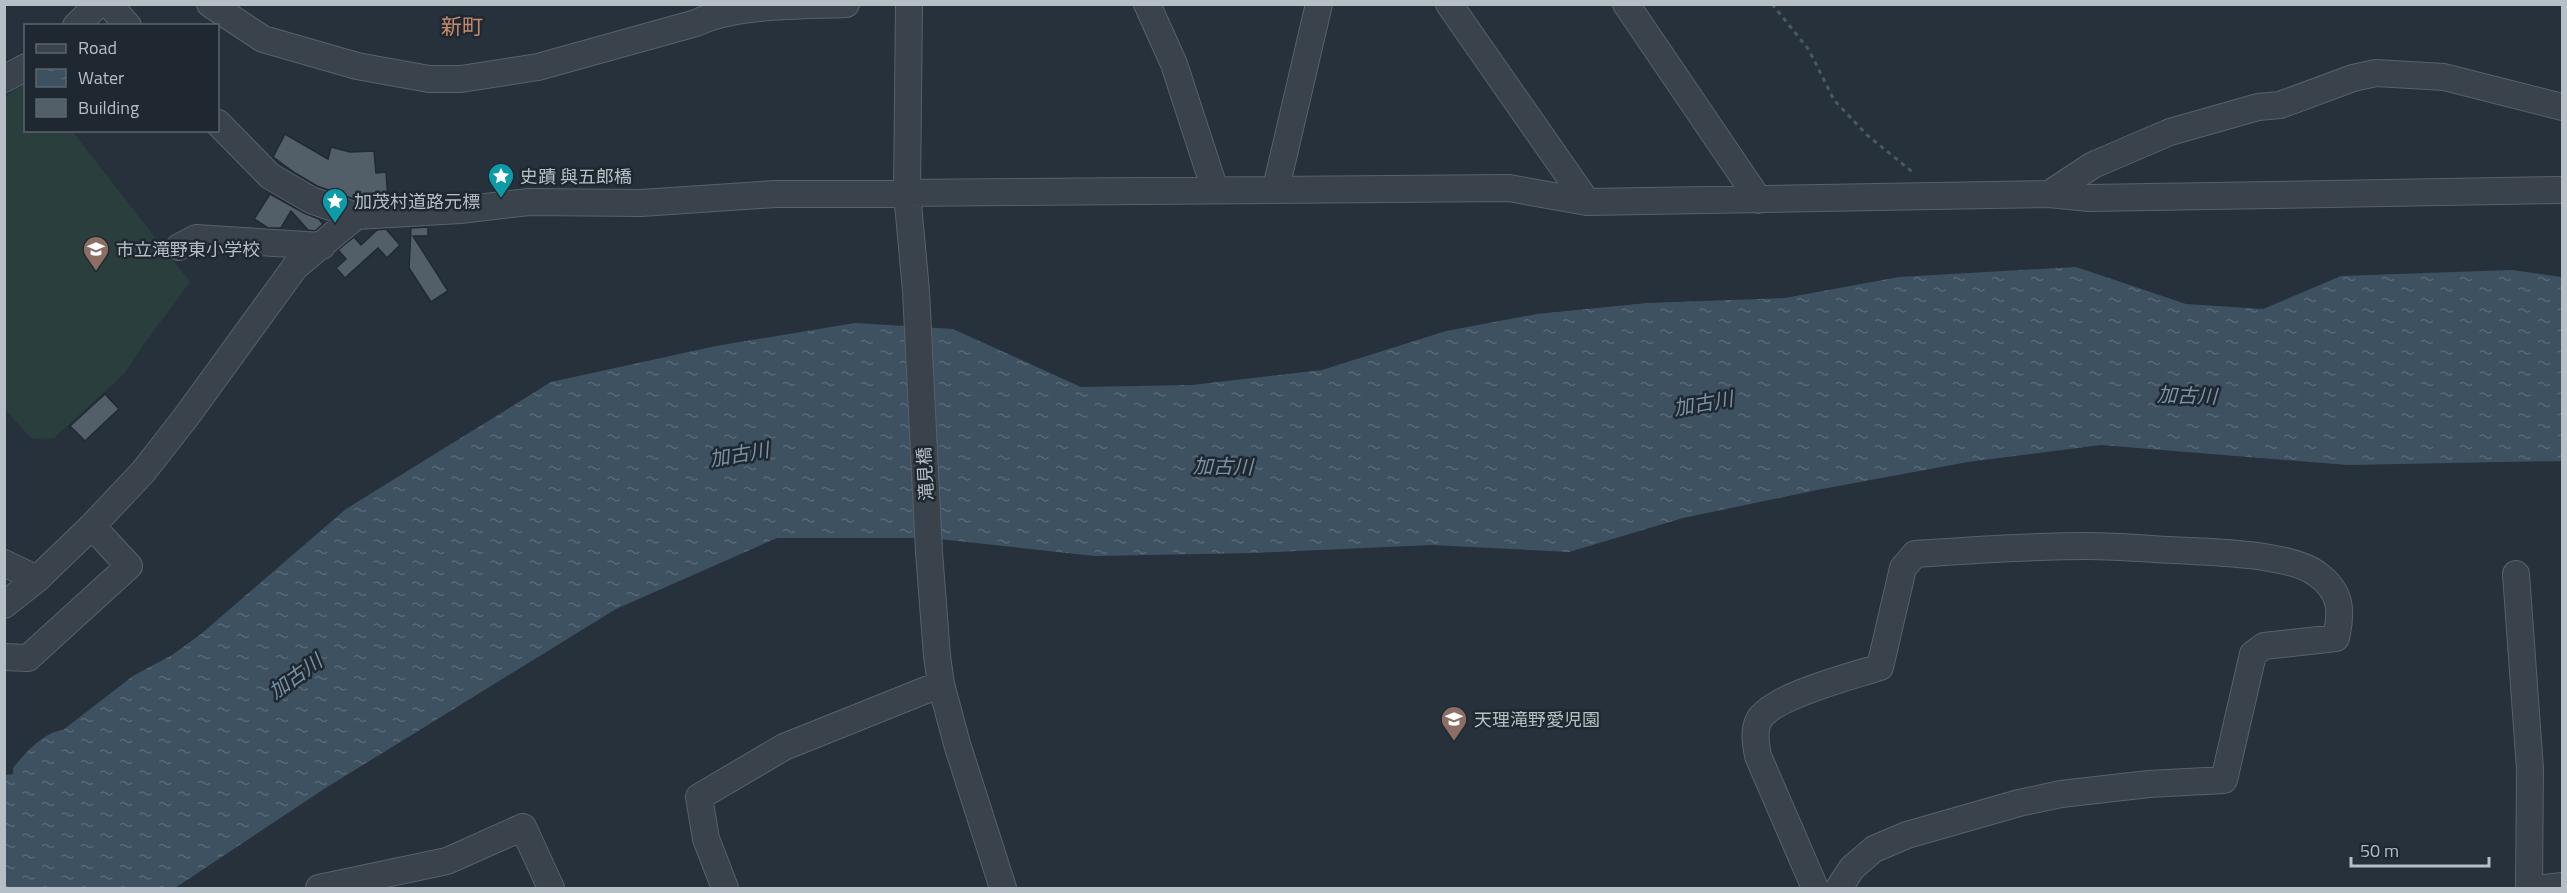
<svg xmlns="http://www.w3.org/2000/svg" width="2567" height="893" viewBox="0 0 2567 893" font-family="'Titillium Web','Noto Sans JP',sans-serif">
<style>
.garden{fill:#293e3d}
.water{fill:url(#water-ripples)}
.building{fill:#525e68;stroke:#212a32;stroke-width:1.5}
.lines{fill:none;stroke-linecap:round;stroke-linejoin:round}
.minor-casing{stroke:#586169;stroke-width:28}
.path{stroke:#485a5a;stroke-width:3;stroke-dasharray:4.5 4.5;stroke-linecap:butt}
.minor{stroke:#3a434b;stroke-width:26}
.labels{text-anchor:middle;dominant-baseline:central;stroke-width:5;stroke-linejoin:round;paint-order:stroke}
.poi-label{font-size:18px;fill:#b6bec6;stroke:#1f2830;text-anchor:start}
.street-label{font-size:18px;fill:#b6bec6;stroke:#1f2830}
.water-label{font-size:20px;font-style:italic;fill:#7a92a6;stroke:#1f2830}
.quarter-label{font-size:21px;fill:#c88b6f;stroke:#1f2830}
</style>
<defs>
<pattern id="water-ripples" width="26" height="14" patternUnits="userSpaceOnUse" patternTransform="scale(1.5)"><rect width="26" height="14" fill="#3e5161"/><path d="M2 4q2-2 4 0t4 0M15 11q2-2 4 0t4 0" fill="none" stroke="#586876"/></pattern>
</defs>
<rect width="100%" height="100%" fill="#27313b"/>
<path class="garden" d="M25 83 26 130 72 131 190 282 144 344 124 374 54 438 32 439 4 408 5 97Z"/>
<path class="water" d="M2076 267 2186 304 2263 309 2341 276 2512 270 2562 277V461L2348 465 2101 445 1968 462 1822 489 1683 518 1569 552 1431 545 1251 553 1095 556 930 538H777L616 609 324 789 175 888H5L4 775 13 774V768C25 753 44 732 63 730L133 676 172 655 201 634 346 509 551 382 716 346 855 323 953 329 1081 387 1192 385 1322 370 1446 331 1537 314 1647 303 1785 298 1899 277Z"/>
<path class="building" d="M285 134 328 159 331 147 350 152 374 151 376 173 386 172 388 199 359 201 317 186 295 173 273 157Z
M270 194 304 213 319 219 323 224 315 231 308 230 291 211 281 228H268L254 219Z
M428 227V236H413L448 291 431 302 409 268 411 228Z
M386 229 400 245 387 258 378 248 345 278 336 268 346 259 338 250 354 237 361 245 377 230Z
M105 394 119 409 85 441 70 426Z"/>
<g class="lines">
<g class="minor-casing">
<path id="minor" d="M109 4 128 26
M210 4 263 39 357 66 429 79H461L538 67 696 23C734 4 803 6 846 4
M909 4 907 193 916 291 929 552 937 656 941 684 957 744 1003 888
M1147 4 1174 64 1215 190
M1449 4 1587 202
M1626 4 1759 200
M76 26 98 4
M4 79 26 67
M218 123 270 176 311 200 356 216 460 210 529 202 641 203 775 194 1509 188 1587 202 2049 194 2089 198 2562 190
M1276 188 1319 4
M2049 194 2093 165 2170 132 2258 107 2280 105 2353 78 2376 73 2444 77 2562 107
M179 247 196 238 322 246
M4 563 37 579
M2516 574 2530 769 2529 888
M4 605 37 579 92 526 143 472 186 417 295 267 356 216
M4 657 28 658 129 566 92 526
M319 888 447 861 523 827 551 888
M725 888 706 839 699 797 784 747 941 684
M1815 888 1758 756C1756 745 1753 731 1759 720 1772 696 1853 676 1880 667L1903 568 1915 554C1973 550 2030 546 2088 546 2123 546 2158 550 2193 551 2225 553 2292 555 2317 574 2342 592 2342 611 2336 638L2264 646 2253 654 2224 780 2149 784 2061 794 2019 803 1907 835 1874 849 1852 868 1839 888
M2544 888 2562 886"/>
</g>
<path class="path" d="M1772 4 1809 50 1834 100 1867 135 1915 174"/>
<use href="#minor" class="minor"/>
</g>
<defs>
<g id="sight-pin" transform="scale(1.35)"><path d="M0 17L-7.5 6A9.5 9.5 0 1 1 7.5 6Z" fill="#0f9aa8" stroke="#1f2830"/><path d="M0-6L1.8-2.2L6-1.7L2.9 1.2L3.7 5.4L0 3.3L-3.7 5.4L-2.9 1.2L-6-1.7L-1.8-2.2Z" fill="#fff"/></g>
<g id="school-pin" transform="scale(1.35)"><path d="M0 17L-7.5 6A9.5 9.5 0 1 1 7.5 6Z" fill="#8d6e63" stroke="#1f2830"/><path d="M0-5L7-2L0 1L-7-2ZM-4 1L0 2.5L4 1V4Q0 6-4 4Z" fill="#fff"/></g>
</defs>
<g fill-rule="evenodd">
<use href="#sight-pin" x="501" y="176"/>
<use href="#sight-pin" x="335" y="201"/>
<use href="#school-pin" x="96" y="249"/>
<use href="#school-pin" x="1454" y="719"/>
</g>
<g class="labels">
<g class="poi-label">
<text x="520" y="176">史蹟 與五郎橋</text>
<text x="354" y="201">加茂村道路元標</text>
<text x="116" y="249">市立滝野東小学校</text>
<text x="1474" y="719">天理滝野愛児園</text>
</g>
<g class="street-label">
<text transform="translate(925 474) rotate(-93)">滝見橋</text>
</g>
<g class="water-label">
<text transform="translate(2187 395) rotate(2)">加古川</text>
<text transform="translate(1703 403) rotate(-10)">加古川</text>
<text transform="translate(739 454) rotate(-10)">加古川</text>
<text transform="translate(1223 466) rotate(1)">加古川</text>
<text transform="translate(295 676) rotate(-36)">加古川</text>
</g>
<g class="quarter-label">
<text x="462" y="26">新町</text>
</g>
</g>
<rect width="2567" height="893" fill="none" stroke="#b6bec6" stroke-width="12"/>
<rect x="24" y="24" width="195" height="108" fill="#1f2830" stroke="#5b646c" stroke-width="1.5"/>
<rect x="36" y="44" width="30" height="9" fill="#3a434b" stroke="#5b646c" stroke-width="1.5"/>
<text x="78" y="54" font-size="18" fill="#b6bec6">Road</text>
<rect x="36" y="69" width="30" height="18" fill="url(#water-ripples)" stroke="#5b646c" stroke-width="1.5"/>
<text x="78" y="84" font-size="18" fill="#b6bec6">Water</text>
<rect x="36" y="99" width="30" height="18" fill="#525e68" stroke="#5b646c" stroke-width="1.5"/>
<text x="78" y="114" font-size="18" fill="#b6bec6">Building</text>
<path d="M2351 857v9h138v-9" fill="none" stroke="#b6bec6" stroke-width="3"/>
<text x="2360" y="857" font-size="18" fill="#b6bec6" stroke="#1f2830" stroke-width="4.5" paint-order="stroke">50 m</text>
</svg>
